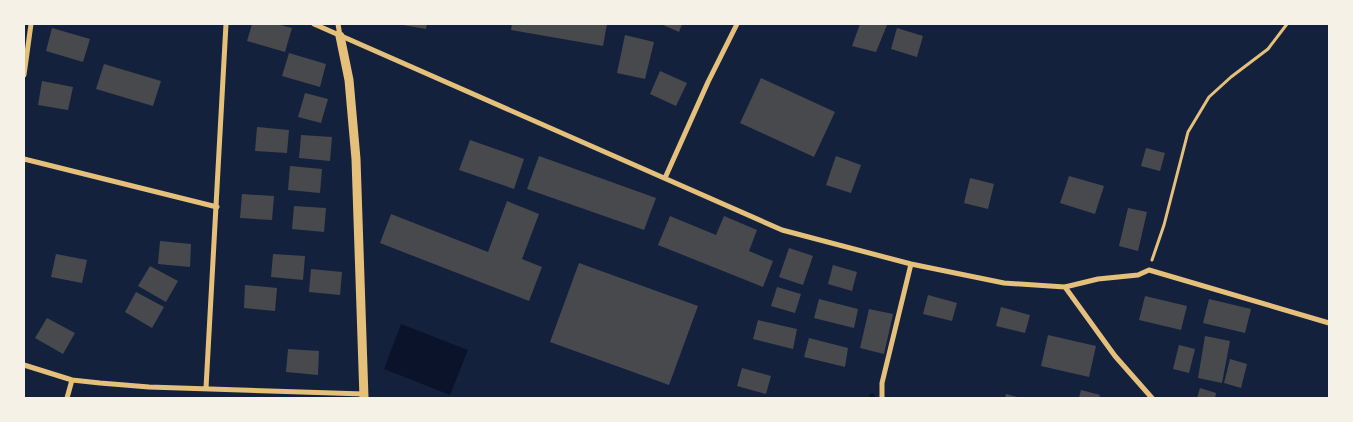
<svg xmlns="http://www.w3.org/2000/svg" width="1353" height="422" viewBox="0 0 1353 422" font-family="Montserrat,sans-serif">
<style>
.water{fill:#0b132b}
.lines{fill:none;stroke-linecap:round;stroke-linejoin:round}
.stream{stroke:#0b132b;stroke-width:5.5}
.building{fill:#48494c}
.path{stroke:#e5c07b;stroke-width:3}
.minor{stroke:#e5c07b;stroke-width:5}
.tertiary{stroke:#e5c07b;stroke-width:9}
</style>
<rect width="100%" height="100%" fill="#14213d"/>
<path class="water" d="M401 324 468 350 450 395 384 369Z"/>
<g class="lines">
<path class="stream" d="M872 398V396"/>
</g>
<path class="building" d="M252 24H276L292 28 285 52 247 41Z
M397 24H427L426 29Z
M512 24H607L603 46 511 30Z
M661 24H682L679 32Z
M860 24 887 25 876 52 852 46Z
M52 28 90 39 83 62 46 51Z
M897 28 923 36 917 57 891 49Z
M625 35 654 42 645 79 617 73Z
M289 53 326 64 320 87 282 76Z
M104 64 161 81 153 106 96 89Z
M660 71 687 83 676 106 650 94Z
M761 78 835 112 814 157 740 123Z
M42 81 73 87 68 110 38 105Z
M305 93 328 99 321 123 298 117Z
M257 127 289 130 287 153 255 151Z
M301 135 332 137 330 161 299 158Z
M470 140 524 159 514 189 459 170Z
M1146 148 1165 153 1160 171 1141 166Z
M539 156 656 198 644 230 527 189Z
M836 156 861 165 851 193 826 185Z
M290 166 322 169 320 193 288 190Z
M1069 176 1104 186 1095 214 1060 203Z
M970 178 994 184 988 209 964 203Z
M242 194 274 196 272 220 240 218Z
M507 201 539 214 522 259 542 267 529 301 380 243 391 214 488 252Z
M294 206 326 208 324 232 292 229Z
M1128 208 1147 212 1138 251 1119 246Z
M670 216 716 235 724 216 757 230 749 251 773 261 763 287 658 245Z
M160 241 191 244 190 267 158 264Z
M789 248 813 256 803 285 779 277Z
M56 254 87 260 82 283 51 277Z
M273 254 305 256 303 280 271 277Z
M579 263 698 306 669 385 550 342Z
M833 265 857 272 852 291 828 284Z
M150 266 178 281 166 302 138 286Z
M311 269 342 272 340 295 309 292Z
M245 285 277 288 275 311 244 308Z
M777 287 801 294 795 313 771 306Z
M136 292 164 307 152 328 125 312Z
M928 295 957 303 952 321 923 314Z
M1145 296 1187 306 1181 330 1139 320Z
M819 299 858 309 854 328 814 318Z
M1209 299 1251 309 1245 333 1203 323Z
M1001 307 1030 315 1025 333 996 326Z
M869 309 893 314 884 354 860 348Z
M47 318 75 333 63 354 35 338Z
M758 320 797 329 793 349 753 339Z
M1048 335 1096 346 1089 377 1041 366Z
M1205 336 1230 341 1222 383 1198 378Z
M809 338 848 348 845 367 804 357Z
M1179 345 1195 349 1189 373 1173 369Z
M288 349 319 351 318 375 286 372Z
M1230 359 1247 364 1241 388 1224 383Z
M742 368 771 376 766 394 737 386Z
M1200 388 1216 393 1215 398H1197Z
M1081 390 1100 395 1099 398H1079Z
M1006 394 1021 398H1005Z"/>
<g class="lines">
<path class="path" d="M1152 260 1164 225 1188 132 1209 97 1231 77 1268 49 1287 24"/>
<path class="minor" d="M314 24 782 230 911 264 1004 283 1065 287 1098 279 1138 275 1149 270 1329 323
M338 24 340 36
M24 75 31 24
M24 159 217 207
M665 178 708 82 737 24
M1065 287 1115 356 1152 398
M24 365 72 380 100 383 149 387 364 394
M206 388 226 24
M67 398 72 380
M882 398V383L911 264"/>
<path class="tertiary" d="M340 36 349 80 356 159 364 398"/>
</g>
<rect width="1353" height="422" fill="none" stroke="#f6f1e7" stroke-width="50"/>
</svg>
